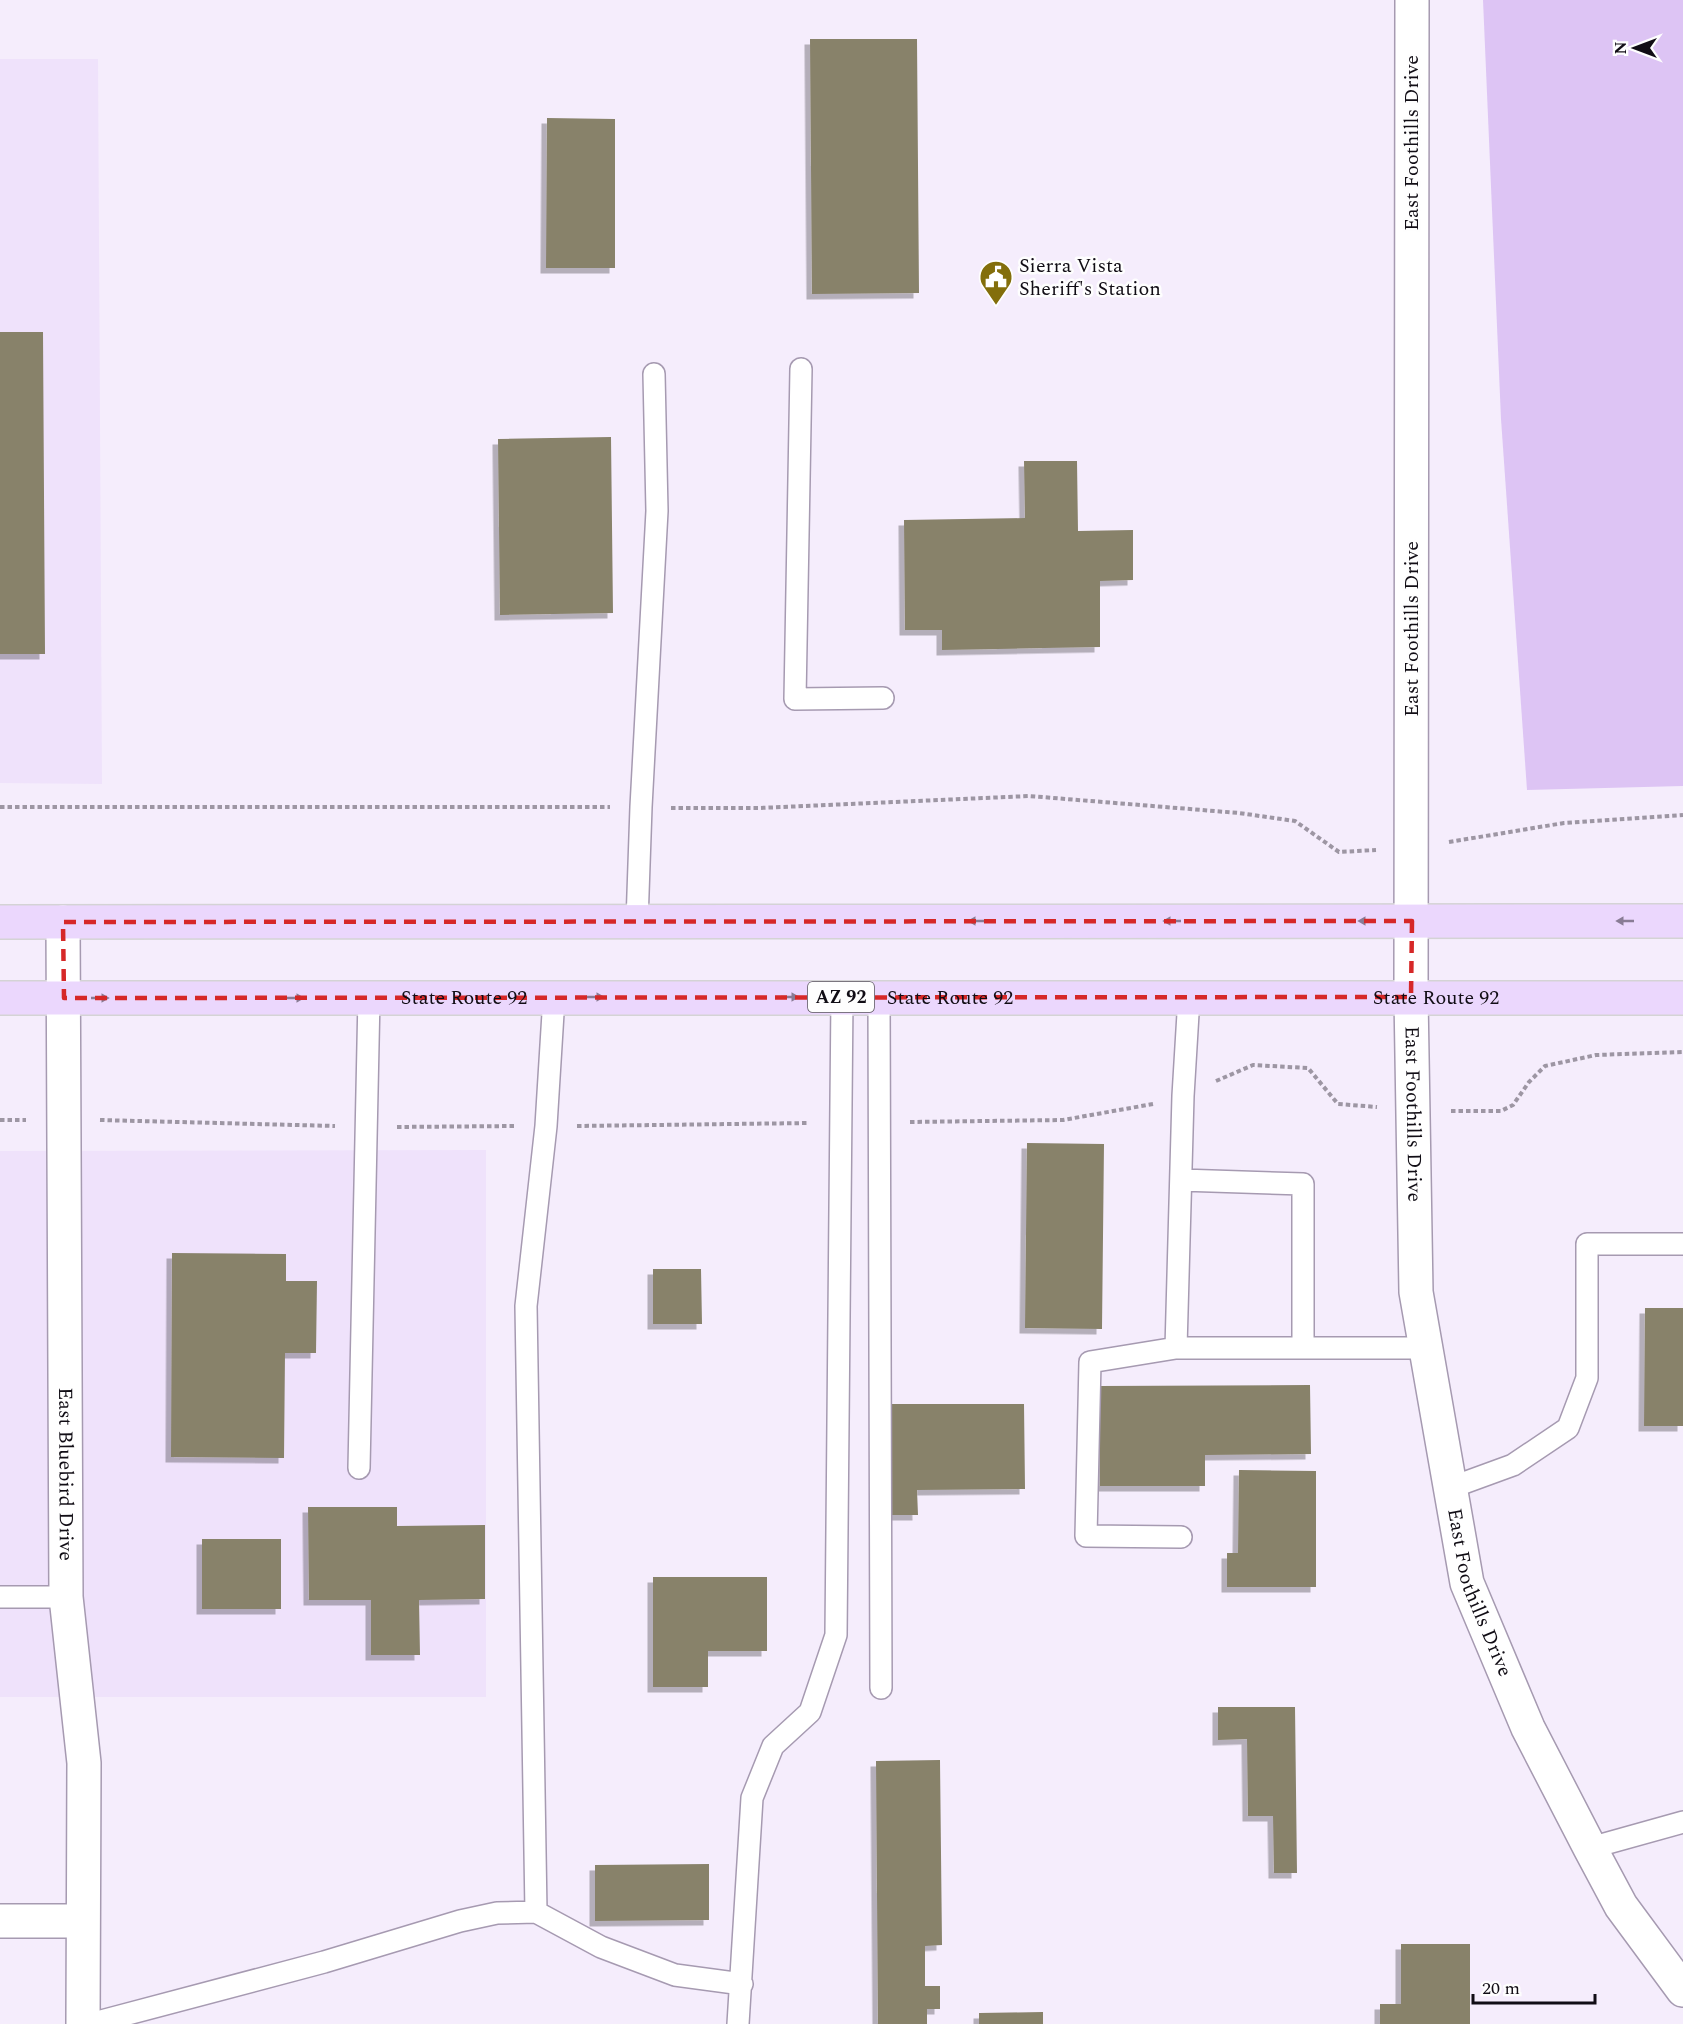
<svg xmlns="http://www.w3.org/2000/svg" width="1683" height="2024" viewBox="0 0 1683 2024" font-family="Spectral,serif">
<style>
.built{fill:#efe2fb}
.green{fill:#ddc4f4}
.building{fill:#88826b;filter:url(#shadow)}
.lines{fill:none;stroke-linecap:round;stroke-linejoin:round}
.service-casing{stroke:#a69ab1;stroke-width:24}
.minor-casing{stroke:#a69ab1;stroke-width:36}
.tertiary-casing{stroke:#a69ab1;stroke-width:36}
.primary-casing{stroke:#d4d3d5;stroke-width:36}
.path{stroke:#9d96a3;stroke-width:4;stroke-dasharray:4.5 3;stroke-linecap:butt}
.service{stroke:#fff;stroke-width:21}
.minor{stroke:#fff;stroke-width:33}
.tertiary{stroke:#fff;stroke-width:33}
.primary{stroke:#ebd7fd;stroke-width:33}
.oneway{fill:#897c95}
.marked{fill:none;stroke:#d62828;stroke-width:4.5;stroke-dasharray:12 8;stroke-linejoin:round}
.labels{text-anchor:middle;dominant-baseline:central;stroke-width:5;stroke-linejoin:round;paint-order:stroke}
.shield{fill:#fefefe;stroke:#58555b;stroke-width:1.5}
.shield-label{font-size:18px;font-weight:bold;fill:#110d15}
.street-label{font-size:20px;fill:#110d15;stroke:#fefefe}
.poi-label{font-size:20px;fill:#110d15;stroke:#fefefe;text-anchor:start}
</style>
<defs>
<filter id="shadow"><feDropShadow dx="-5.5" dy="5.5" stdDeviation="0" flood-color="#0004"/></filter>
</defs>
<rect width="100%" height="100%" fill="#f5edfc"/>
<path class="built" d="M0 59H98L102 784 0 783Z
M486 1150V1697H0V1151Z"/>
<path class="green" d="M1483 0H1683V786L1527 790 1501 419Z"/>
<path class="building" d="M810 39H917L919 293 812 294Z
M547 118 615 119V268H546Z
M0 332H43L45 654H0Z
M611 437 613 613 500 615 498 439Z
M1024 461H1077L1078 531 1133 530V580L1100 581V647L942 650V630H905L904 520 1025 518Z
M1027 1143 1104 1144 1102 1329 1025 1328Z
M172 1253 286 1254V1281H317L316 1353H285L284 1458 171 1457Z
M653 1269H701L702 1324H653Z
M1645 1308H1683V1426H1644Z
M1310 1385 1311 1454 1205 1455V1486H1100L1099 1386Z
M885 1404H1024L1025 1489 917 1490 918 1515H886Z
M1239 1470 1316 1471V1587H1227V1553H1238Z
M308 1507H397V1526L485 1525V1599L419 1600 420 1655H371V1600H309Z
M202 1539H281V1609H202Z
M653 1577H767V1651H708V1687H653Z
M1218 1707H1295L1297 1873H1274L1273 1816H1248L1247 1739 1218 1740Z
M940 1760 942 1945 925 1946V1986H940V2009H927V2024H878L876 1761Z
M709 1864V1920L595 1921V1865Z
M1401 1944H1470V2024H1380V2004H1401Z
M1043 2012V2024H979V2013Z"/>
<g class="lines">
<g class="service-casing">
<path id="service" d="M801 369 795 699 883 698
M637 922 641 807 657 511 654 374
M879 997 881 1688
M1189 997 1183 1096 1176 1348H1425
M1181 1180 1303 1184V1348
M1176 1348 1090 1362 1086 1536 1181 1537
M359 1468 369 997
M1450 1488 1513 1465 1568 1428 1587 1378V1244H1683
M0 1597H66
M1590 1848 1683 1822
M536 1912 526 1306 546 1126 554 997
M90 2024 324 1962 460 1921 497 1913 536 1912 601 1947 675 1975 742 1984
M738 2024 752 1798 773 1746 810 1712 836 1635 842 997"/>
</g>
<g class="minor-casing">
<g id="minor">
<path id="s1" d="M63 922 66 1597 84 1763 83 2024"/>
<path d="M0 1921H82"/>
</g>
</g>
<g class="tertiary-casing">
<g id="tertiary">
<path id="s2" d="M1412 0 1411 997 1416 1292 1467 1583 1528 1728 1590 1848 1621 1906 1683 1990"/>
</g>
</g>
<g class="primary-casing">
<g id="primary">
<path d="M0 922 1683 921"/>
<path id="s3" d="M0 998H1683"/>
</g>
</g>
<path class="path" d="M0 807H610
M671 808H759L1029 796 1239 813 1295 821 1339 852 1376 850
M1449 842 1564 823 1683 815
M1216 1081 1253 1065 1308 1068 1338 1104 1377 1107
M1451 1111H1501L1513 1105 1529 1082 1545 1066 1596 1055 1683 1052
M0 1120H26
M100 1120 335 1126
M910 1122 1063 1120 1153 1104
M577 1126 809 1123
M397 1127 515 1126"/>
<use href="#service" class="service"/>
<use href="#minor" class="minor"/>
<use href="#tertiary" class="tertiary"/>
<use href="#primary" class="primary"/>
</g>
<defs><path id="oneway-solid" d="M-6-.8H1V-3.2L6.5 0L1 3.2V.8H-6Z" transform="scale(1.5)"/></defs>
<g class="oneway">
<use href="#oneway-solid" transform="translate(977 921) rotate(180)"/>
<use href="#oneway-solid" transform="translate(1172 921) rotate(180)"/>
<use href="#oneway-solid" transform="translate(1367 921) rotate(180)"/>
<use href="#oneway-solid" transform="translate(1625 921) rotate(-180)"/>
<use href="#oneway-solid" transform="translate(595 997)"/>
<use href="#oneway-solid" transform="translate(790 997)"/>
<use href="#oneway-solid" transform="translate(100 998)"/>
<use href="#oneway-solid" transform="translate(295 998)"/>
</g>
<path class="marked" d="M1412 921 1411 997 64 998 63 922Z"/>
<defs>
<g id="civic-pin" transform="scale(1.725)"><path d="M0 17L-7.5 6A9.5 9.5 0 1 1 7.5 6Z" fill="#836e0b" stroke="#fefefe"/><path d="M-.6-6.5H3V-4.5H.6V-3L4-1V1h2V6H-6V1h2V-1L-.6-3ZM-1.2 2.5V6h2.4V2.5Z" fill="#fff"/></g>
</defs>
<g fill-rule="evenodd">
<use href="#civic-pin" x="996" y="277"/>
</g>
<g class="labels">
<rect class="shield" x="808" y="982" width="66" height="30" rx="4.5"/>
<g class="shield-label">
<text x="841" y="997">AZ 92</text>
</g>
<g class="street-label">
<text transform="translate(1412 143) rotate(-90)">East Foothills Drive</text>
<text transform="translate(1412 629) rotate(-90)">East Foothills Drive</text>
<text stroke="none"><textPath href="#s3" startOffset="464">State Route 92</textPath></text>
<text stroke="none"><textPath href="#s3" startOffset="950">State Route 92</textPath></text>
<text stroke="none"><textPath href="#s3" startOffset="1436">State Route 92</textPath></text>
<text stroke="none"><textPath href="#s2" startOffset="1114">East Foothills Drive</textPath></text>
<text stroke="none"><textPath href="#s1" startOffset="552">East Bluebird Drive</textPath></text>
<text stroke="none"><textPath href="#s2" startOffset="1600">East Foothills Drive</textPath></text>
</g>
<g class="poi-label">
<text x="1019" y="266">Sierra Vista<tspan x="1019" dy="23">Sheriff's Station</tspan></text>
</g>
</g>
<g transform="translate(1635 48) rotate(270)" stroke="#fefefe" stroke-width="4.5" paint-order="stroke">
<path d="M0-4.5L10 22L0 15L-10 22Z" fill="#110d15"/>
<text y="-9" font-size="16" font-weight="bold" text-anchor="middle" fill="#110d15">N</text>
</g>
<path d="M1473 1994v9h122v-9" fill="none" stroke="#110d15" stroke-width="3"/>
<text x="1482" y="1994" font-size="18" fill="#110d15" stroke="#fefefe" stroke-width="4.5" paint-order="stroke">20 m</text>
</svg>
